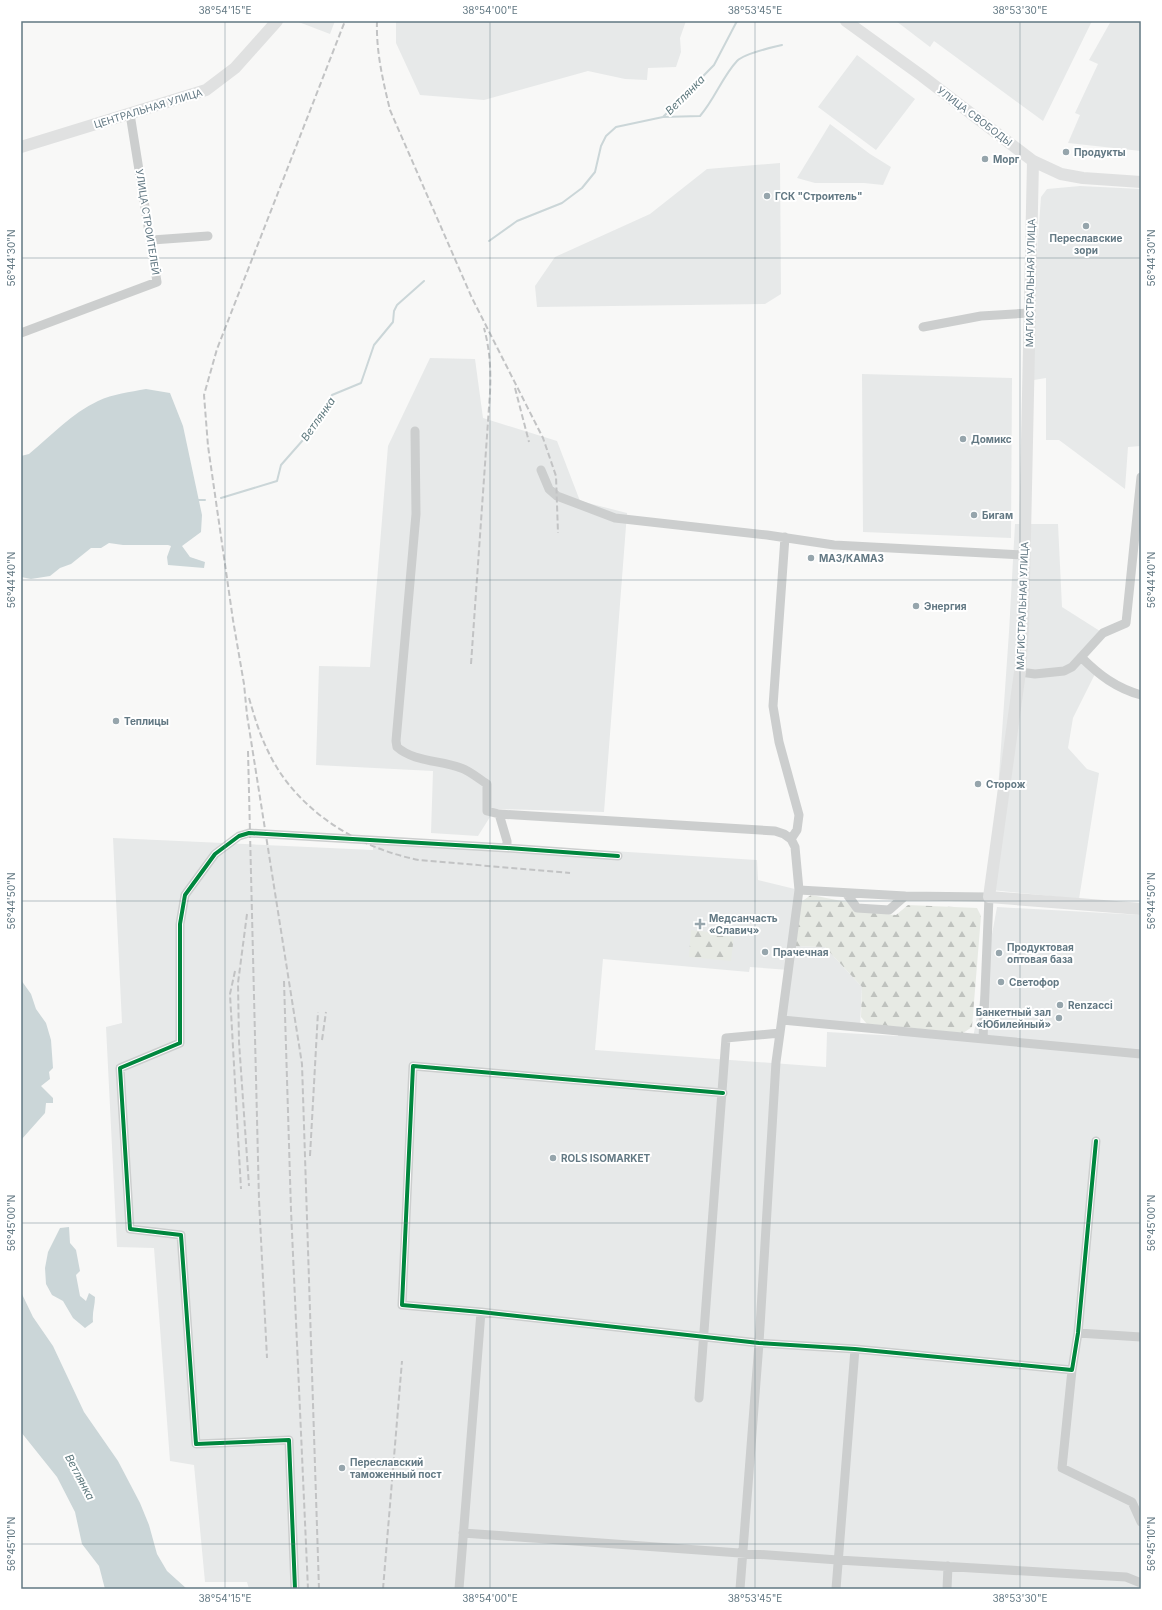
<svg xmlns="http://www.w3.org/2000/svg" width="1162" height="1610" viewBox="0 0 1162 1610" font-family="Inter,sans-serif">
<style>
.built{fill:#e7e9e9}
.forest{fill:url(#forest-firs)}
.water{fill:#cbd6d8}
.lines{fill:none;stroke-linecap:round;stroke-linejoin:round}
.stream{stroke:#cbd6d8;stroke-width:2}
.minor{stroke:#cccece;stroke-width:9}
.major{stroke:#e0e1e1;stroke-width:12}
.rail{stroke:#c2c3c4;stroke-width:2;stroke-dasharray:6 3;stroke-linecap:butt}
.cycleway-casing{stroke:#fff;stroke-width:6}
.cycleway{stroke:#00873e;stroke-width:4}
.ticks{fill:none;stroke:#627883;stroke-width:1;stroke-opacity:0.45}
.poi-dot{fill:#96a5ac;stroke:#fff;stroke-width:1.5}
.labels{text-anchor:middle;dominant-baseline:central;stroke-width:4;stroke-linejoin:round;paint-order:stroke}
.street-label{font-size:10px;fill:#627883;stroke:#fff}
.poi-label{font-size:10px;font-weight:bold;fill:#627883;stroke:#fff;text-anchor:start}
.water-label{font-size:11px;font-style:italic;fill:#5d787d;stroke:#fff}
.neatline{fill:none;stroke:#627883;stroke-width:1.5}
.ticks-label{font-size:10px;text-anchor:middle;fill:#627883}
</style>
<defs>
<pattern id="forest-firs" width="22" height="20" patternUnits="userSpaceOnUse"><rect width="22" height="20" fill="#e7eae4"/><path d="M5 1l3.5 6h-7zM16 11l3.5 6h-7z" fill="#bfc2be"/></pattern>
</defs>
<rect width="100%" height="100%" fill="#f8f8f7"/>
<path class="built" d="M296 21H335L330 34Z
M396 21H686L680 38 681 52 676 67 648 68 647 80 625 79 588 71 484 100 420 95 396 43Z
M896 21H1092L1043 121 934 41 930 47Z
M1111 21H1141V151L1068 143 1080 115 1075 113 1098 64 1089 60Z
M857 55 915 99 876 150 818 107Z
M830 124 870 154 891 167 883 185 864 183H815L797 178Z
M780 163 781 294 765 304 537 307 535 286 555 257 650 214 707 169Z
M1080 186 1141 189V446L1128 447 1125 489 1059 440H1046V378L1028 381 1041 197 1047 189Z
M430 358 475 359 483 418 557 441 580 501 627 513 604 812 495 809 478 836 431 833 433 771 316 765 319 666 370 667 388 446Z
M862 374 1012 378 1011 538 863 532Z
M1015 524H1058L1062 607 1103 633 1081 657 1096 672 1073 718 1068 748 1087 769 1099 773 1079 899 991 890 1009 632Z
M113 838 373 850V842L611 858 612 851 757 860 758 880 799 890 792 946 825 947 862 987 860 1027 782 1020 789 970 750 967 749 972 603 959 595 1050 826 1067 827 1032 898 1036V1032L1141 1055V1589H249L247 1582H205L194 1465 170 1461 154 1248 117 1247 106 1027 122 1023Z
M997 907 1141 915V1054L973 1038Z"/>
<path class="forest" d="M811 895 847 902 855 911 896 915 908 905 977 908 981 916 972 1027 963 1033 867 1024 861 1017 862 987 825 947 792 946 801 902Z
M691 930 734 935 731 961 689 957Z"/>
<path class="water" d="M146 389 170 393 183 426 202 515 201 532 182 546 190 557 205 562 204 568 168 565 167 557 171 546 168 545H123L109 543 101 548H91L71 564 60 568 50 576 31 579 21 577V456L29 454C51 436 72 413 98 401 113 394 130 392 146 389Z
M21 980 31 994 36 1009 46 1023 51 1040 53 1068 49 1072 50 1079 41 1086 53 1098V1103H46L45 1113 21 1140Z
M69 1227 70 1243 76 1250 80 1271 76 1275 80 1296 86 1301 89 1293 95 1297C95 1306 92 1312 93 1322L85 1328 73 1318 63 1301 52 1295 46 1284 45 1268 48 1252 60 1228Z
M21 1292 33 1317 53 1346 84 1412 118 1461 140 1503 149 1525 157 1554 167 1571 187 1589H105L99 1566 82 1544 75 1512 57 1477 21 1432Z"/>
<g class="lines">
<path class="stream" d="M663 117 700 116C715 99 722 77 737 61 745 53 770 48 782 45
M489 241 517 221 562 203 582 188 595 172 601 146 606 136 616 127 663 117 714 65 737 21
M221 498 277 481 281 465 310 432 332 395 361 383 374 345 393 322 394 311 397 305 424 281
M196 500H205"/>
<path class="minor" d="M152 240 208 236
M923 327 981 316 1029 313
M21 333 157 282 130 114
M415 431 416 514 396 741 397 747C414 762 440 760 461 768 470 771 479 779 487 784V811L499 814 507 841V848
M541 470 549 489 557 496 615 518 767 535 834 545 1025 555
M785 537 773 706 779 742 799 815 797 830 791 839
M1081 657C1099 675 1116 688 1141 695
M1020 672 1035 674 1064 671 1072 667 1103 633 1126 623 1141 477
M499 814 775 831 784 834 791 839 795 847 799 890 780 1033 726 1038 699 1398
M799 890 905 896 989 897 983 1039
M846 893 857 908 889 910 905 896
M782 1020 1141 1054
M723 1093 413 1066 402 1305 481 1312 759 1343 855 1349 1072 1370 1078 1333 1096 1141
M1078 1333 1141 1337
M1072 1370 1062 1468 1132 1502 1141 1522
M463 1533 838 1560 1126 1577 1141 1583
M295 1589 289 1440 196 1444 181 1235 130 1229 120 1068 180 1043V924L185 895 215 854 239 836 249 833 507 848 618 856
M459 1589 481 1312
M740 1589 759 1343 776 1062 780 1033
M836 1589 855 1349
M947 1589 948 1566"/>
<path class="major" d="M846 21 922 76 1033 161 1061 174 1083 178 1141 182
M21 147 206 90 235 68 277 21
M1033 161 1023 628 1020 672 989 897 1141 909"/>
<path class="rail" d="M377 21C376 52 383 81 390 110L472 298 543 438 556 476 558 533
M515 388 529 442
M471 664 490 393C491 370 490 350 484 328
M249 698C254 715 259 733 267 749 294 809 357 848 419 860L570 873
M248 751 259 1200 267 1358
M247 914 238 983 239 1042 249 1186
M235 971 230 994 241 1189
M284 981 291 1210 308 1589
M322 1040 326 1012
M310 1156 318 1012
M319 1589 302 1064 247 715 244 684 233 620 208 446 204 395 217 349 345 21
M383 1589 402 1361"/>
<g class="cycleway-casing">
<path id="cycleway" d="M723 1093 413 1066 402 1305 481 1312 759 1343 855 1349 1072 1370 1078 1333 1096 1141
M295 1589 289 1440 196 1444 181 1235 130 1229 120 1068 180 1043V924L185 895 215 854 239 836 249 833 507 848 618 856"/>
</g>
<use href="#cycleway" class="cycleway"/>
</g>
<path class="ticks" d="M225 21V1589M490 21V1589M755 21V1589M1020 21V1589M21 258H1141M21 580H1141M21 901H1141M21 1223H1141M21 1544H1141"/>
<g class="poi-dot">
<circle cx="1066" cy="152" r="4"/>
<circle cx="985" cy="159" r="4"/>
<circle cx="767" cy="196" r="4"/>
<circle cx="1086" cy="226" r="4"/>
<circle cx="963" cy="439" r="4"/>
<circle cx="974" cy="515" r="4"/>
<circle cx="811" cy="558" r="4"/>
<circle cx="916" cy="606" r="4"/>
<circle cx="116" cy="721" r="4"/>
<circle cx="978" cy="784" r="4"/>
<path d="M698 918h4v4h4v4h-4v4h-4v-4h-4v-4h4z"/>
<circle cx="765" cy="952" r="4"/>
<circle cx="999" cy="953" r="4"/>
<circle cx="1001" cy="982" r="4"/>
<circle cx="1060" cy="1005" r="4"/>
<circle cx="1059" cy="1018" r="4"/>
<circle cx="553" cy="1158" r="4"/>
<circle cx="342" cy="1468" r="4"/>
</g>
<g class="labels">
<g class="street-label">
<text transform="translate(148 108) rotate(-17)">ЦЕНТРАЛЬНАЯ УЛИЦА</text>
<text transform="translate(975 116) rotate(37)">УЛИЦА СВОБОДЫ</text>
<text transform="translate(148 222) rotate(81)">УЛИЦА СТРОИТЕЛЕЙ</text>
<text transform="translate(1030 283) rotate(-89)">МАГИСТРАЛЬНАЯ УЛИЦА</text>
<text transform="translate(1022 606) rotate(-88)">МАГИСТРАЛЬНАЯ УЛИЦА</text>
</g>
<g class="poi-label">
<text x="1074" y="152">Продукты</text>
<text x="993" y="159">Морг</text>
<text x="775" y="196">ГСК "Строитель"</text>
<text x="1086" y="238" text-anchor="middle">Переславские<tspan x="1086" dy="12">зори</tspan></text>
<text x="971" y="439">Домикс</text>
<text x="982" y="515">Бигам</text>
<text x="819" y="558">МАЗ/КАМАЗ</text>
<text x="924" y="606">Энергия</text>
<text x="124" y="721">Теплицы</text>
<text x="986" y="784">Сторож</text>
<text x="709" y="918">Медсанчасть<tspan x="709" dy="12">«Славич»</tspan></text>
<text x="1007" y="947">Продуктовая<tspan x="1007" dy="12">оптовая база</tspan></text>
<text x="773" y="952">Прачечная</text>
<text x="1009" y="982">Светофор</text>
<text x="1068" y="1005">Renzacci</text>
<text x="1051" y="1012" text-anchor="end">Банкетный зал<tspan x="1051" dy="12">«Юбилейный»</tspan></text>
<text x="561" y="1158">ROLS ISOMARKET</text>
<text x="350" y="1462">Переславский<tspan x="350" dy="12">таможенный пост</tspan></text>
</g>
<g class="water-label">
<text transform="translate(685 95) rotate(-45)">Ветлянка</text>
<text transform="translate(318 419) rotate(-55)">Ветлянка</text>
<text transform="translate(80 1477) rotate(62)">Ветлянка</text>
</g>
</g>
<rect width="1162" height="1610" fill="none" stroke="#ffffff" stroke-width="44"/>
<rect x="22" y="22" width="1118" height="1566" class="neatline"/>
<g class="ticks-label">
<text x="225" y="14">38°54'15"E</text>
<text x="490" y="14">38°54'00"E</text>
<text x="755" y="14">38°53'45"E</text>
<text x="1020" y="14">38°53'30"E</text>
<text transform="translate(1151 258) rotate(-90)" y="4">56°44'30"N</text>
<text transform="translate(11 258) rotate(-90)" y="4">56°44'30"N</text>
<text transform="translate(1151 580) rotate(-90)" y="4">56°44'40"N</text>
<text transform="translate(11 580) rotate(-90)" y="4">56°44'40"N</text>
<text transform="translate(1151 901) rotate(-90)" y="4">56°44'50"N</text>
<text transform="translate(11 901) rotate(-90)" y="4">56°44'50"N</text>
<text transform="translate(11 1223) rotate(-90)" y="4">56°45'00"N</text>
<text transform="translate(1151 1223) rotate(-90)" y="4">56°45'00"N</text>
<text transform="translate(1151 1544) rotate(-90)" y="4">56°45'10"N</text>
<text transform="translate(11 1544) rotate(-90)" y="4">56°45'10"N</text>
<text x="225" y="1602">38°54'15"E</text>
<text x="490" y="1602">38°54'00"E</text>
<text x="755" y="1602">38°53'45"E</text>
<text x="1020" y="1602">38°53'30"E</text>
</g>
</svg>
